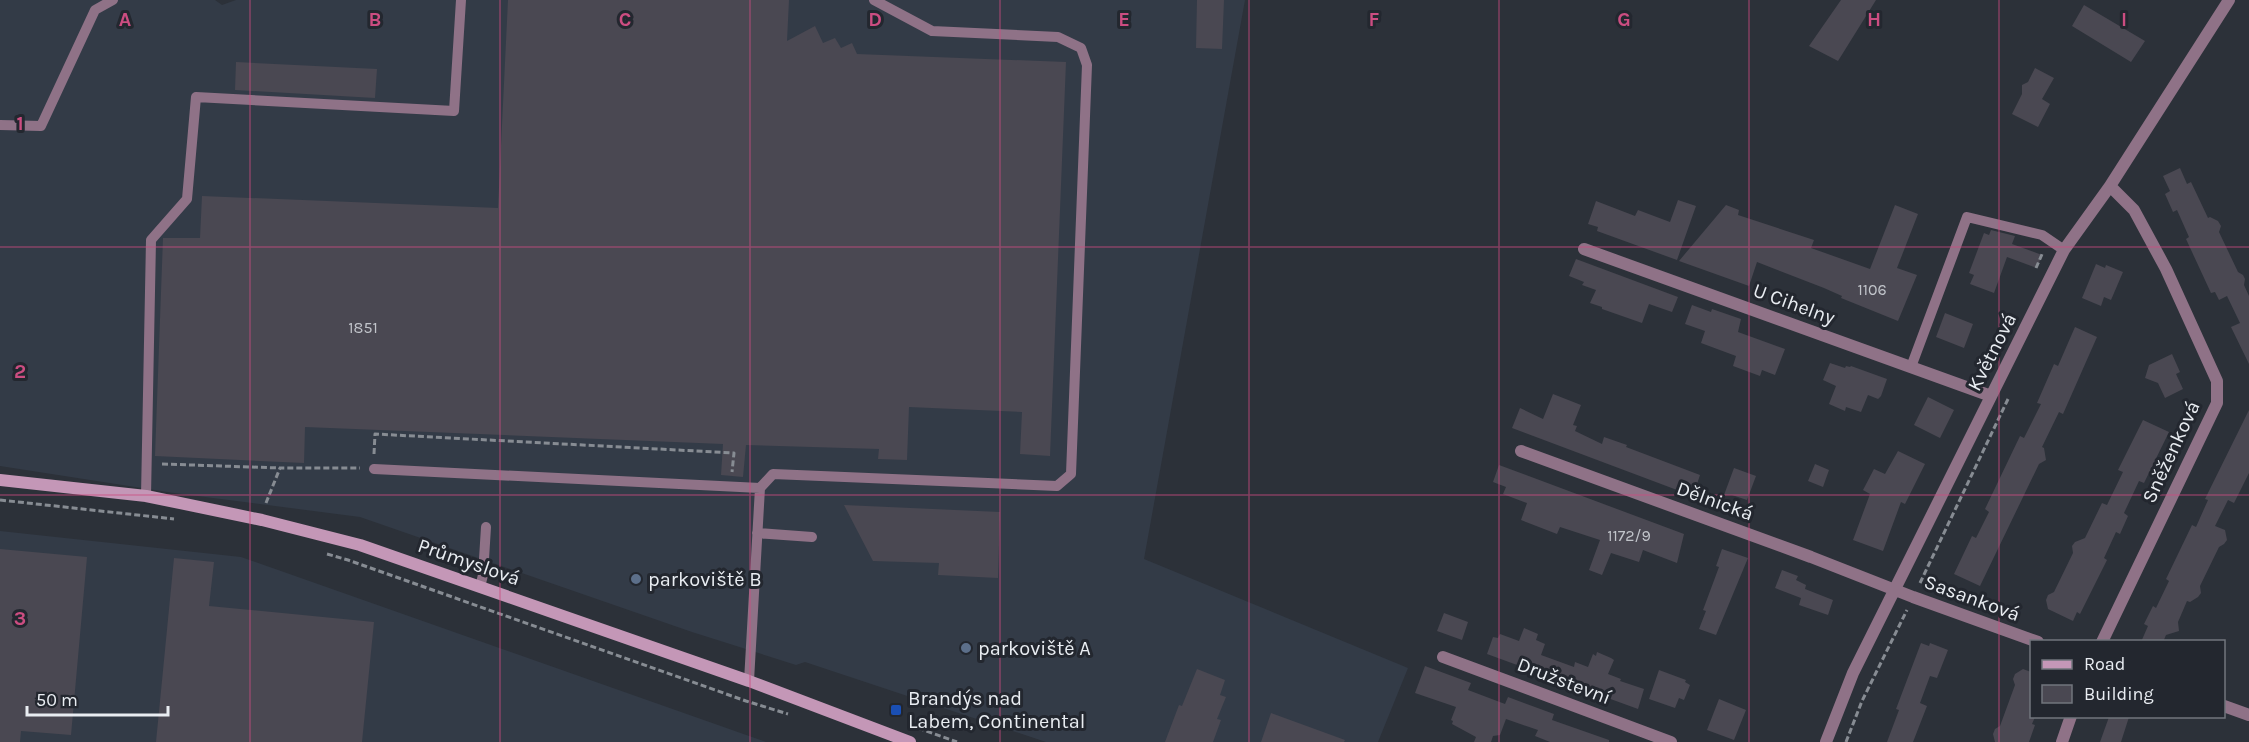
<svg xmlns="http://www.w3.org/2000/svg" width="2249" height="742" viewBox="0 0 2249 742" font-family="Karla,sans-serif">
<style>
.built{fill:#333b47}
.building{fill:#4a4852}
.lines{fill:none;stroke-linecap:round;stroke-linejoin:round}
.path{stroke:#878c93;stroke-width:3;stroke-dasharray:6 3;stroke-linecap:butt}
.lane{stroke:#8f7287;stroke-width:10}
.street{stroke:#8f7287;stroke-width:12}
.secondary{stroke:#c497b7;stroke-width:12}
.grid{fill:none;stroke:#cc4d81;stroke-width:1.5;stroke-opacity:0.55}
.service-dot{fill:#5c6f8a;stroke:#23272f;stroke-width:2}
.transit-dot{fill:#1a4fb4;stroke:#23272f;stroke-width:2}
.labels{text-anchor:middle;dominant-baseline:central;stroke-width:6;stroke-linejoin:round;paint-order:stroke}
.number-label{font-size:16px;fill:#c1c4ca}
.street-label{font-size:20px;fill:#e9edf2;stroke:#23272f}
.poi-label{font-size:20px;fill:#e9edf2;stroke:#23272f;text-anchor:start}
.grid-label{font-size:20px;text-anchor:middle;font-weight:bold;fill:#cc4d81;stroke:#23272f;stroke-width:6;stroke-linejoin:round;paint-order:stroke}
</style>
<rect width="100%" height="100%" fill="#2c3139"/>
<path class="built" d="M0 0H215L222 5 236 0H1245L1144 559 1408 668 1378 742H1046L805 662 796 665 692 632 360 517 174 493 0 466Z
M0 531 241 557 766 742H0Z"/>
<path class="building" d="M508 0H789L787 41 815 26 823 43 835 38 841 48 852 43 857 54 1066 62 1050 456 1020 454 1022 412 909 407 907 460 878 459 879 449 746 445 743 477 721 475 723 444 305 427 304 463 155 456 163 238H200L202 196 498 208Z
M1197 0H1224L1222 49 1196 48Z
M1841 0H1876L1838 61 1809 46Z
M2084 5 2145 41 2131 62 2072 26Z
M236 62 377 69 375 98 235 90Z
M2035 68 2054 78 2042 99 2050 104 2038 127 2012 114 2022 94V85L2028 82Z
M2180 168 2187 184 2191 182 2208 218 2210 217 2218 221 2221 226 2219 232 2238 272 2243 275 2245 279 2244 285 2249 296V364L2231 327 2240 323 2227 296 2219 300 2215 292 2211 293 2186 239 2189 237 2177 210 2173 212 2165 194 2170 191 2163 176Z
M1678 200 1696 206 1677 260 1597 231 1598 227 1588 224 1596 201 1635 216 1638 210 1670 222Z
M1726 205 1739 210 1738 215 1814 240 1811 248 1870 269 1895 205 1918 214 1897 268 1917 275 1898 321 1841 298 1842 296 1824 288 1757 262 1749 286 1679 261Z
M1991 230 2015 236 2012 244 2042 255 2037 268 2007 257 1994 293 1970 284 1974 275 1969 273 1984 233 1989 235Z
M1576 259 1678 297 1672 312 1649 304 1642 323 1602 309V307L1590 303 1596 290 1582 285 1584 282 1569 276Z
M2096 264 2105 268 2106 265 2123 272 2111 300 2104 297 2101 306 2082 298Z
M1692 305 1711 312 1712 309 1741 319 1738 332 1785 349 1775 375 1762 370 1760 376 1733 366 1736 356 1701 343 1705 331 1685 324Z
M1945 313 1973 324 1964 348 1936 337Z
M2075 327 2097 337 2063 414 2059 412 2042 447 2044 448 2046 460 2039 464 1980 586 1954 574 1972 536 1976 538 1989 512 1985 509 2020 436 2024 438 2041 404 2037 403 2054 364 2058 366Z
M2172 354 2180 372 2176 374 2183 389 2165 398 2158 383 2145 378 2149 365Z
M1830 363 1845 368 1846 366 1850 367 1851 366 1887 379 1881 396 1878 399 1868 395 1861 412 1846 407 1845 411 1829 404 1836 386 1823 380Z
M1553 394 1581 405 1573 425 1577 426 1575 431 1602 444 1604 437 1627 445 1626 447 1700 475 1693 496 1512 428 1520 408 1543 419Z
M1928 397 1954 410 1940 438 1914 425Z
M2249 410V473L2234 503 2228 500 2215 526 2225 530 2227 540 2224 544 2219 547 2200 586 2201 593 2198 597 2190 602 2187 601 2178 622 2179 631 2166 635 2163 642H2141L2148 626 2144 624 2153 606 2156 608 2169 581 2166 579 2192 525 2196 527 2208 500 2205 499Z
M2143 420 2169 432 2144 483 2139 481 2124 513 2128 516 2120 534 2116 532 2104 558 2107 560 2080 614 2077 612 2073 621 2048 609 2046 600 2048 595 2054 592 2073 553 2072 546 2075 542 2085 538 2102 503 2107 505 2123 472 2118 470Z
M1898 451 1925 464 1905 504 1901 502 1883 551 1853 540 1870 494 1863 490 1874 469 1885 474Z
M1815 464 1829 470 1823 487 1808 481Z
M1499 465 1684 534 1677 563 1643 550 1639 562 1611 553 1602 575 1589 570 1600 540 1560 527 1557 534 1521 520 1527 503 1503 494 1506 487 1493 482Z
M1734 468 1756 476 1747 500 1732 495H1724Z
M844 505 1000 512 998 578 938 575 939 563 873 561Z
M0 549 87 557 71 735 21 731 20 742H0Z
M1722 549 1748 558 1716 635 1699 629 1706 611 1703 610 1719 567 1716 566Z
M174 558 214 562 209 606 374 622 362 742H156Z
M1782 570 1798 576 1796 580 1806 585 1805 589 1833 600 1828 615 1799 605 1801 598 1775 588Z
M1444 613 1468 622 1462 640 1437 631Z
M1524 628 1538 634 1536 640 1545 644 1541 655 1574 667 1575 662 1588 667 1593 654 1596 656 1597 652 1611 658 1614 660 1608 674 1621 679 1620 681 1644 689 1638 709 1487 654 1493 637 1498 638 1500 634 1519 641Z
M1921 643 1929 646 1930 643 1948 650 1937 678 1930 676 1920 703 1927 706 1913 742H1887L1899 710 1896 709Z
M1425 666 1471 683 1468 690 1505 704 1508 697 1554 714 1552 720 1609 740V742H1550L1535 736 1538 730 1506 719 1500 735 1493 736 1491 742H1474L1476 737 1452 724 1453 721 1451 720 1456 707 1415 693Z
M1197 669 1225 680 1220 695 1226 697 1217 719 1221 720 1213 742H1165L1179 705 1182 706Z
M2023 669 2031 672V717H2035L2032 724 2035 725 2029 742H1995L1993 734 1995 729 2000 726 2015 685 2013 679 2015 674Z
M1659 670 1686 680 1685 682 1690 685 1684 700 1679 698 1675 708 1649 699Z
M1719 699 1746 710 1734 740 1707 730Z
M1271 713 1345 740 1344 742H1261Z
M2109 717H2129L2121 742H2100Z"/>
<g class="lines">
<path class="path" d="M2036 268 2043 252
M374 454 375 434 734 453 732 472
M162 464 280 468
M0 500 174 519
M266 503 280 468H360
M327 554 348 560 746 701 788 714
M1920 583 2009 397
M918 728 957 742
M1846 742 1862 701 1907 610"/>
<path class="lane" d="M0 125 41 126 95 10 113 0
M1911 367 1967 217 2042 235 2064 250
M374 469 760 488
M146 496 151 240 187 199 196 97 454 111 461 0
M757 533 812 537
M480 587 483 575 486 527
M749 681 760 488 773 474 1057 486 1071 474 1087 65 1081 48 1058 37 932 31 874 0"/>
<path class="street" d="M1584 249 1991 396
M1521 451 1811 557 1913 597 2038 642
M2102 642 2217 403V381L2166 269 2134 210 2110 186
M1443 657 1671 742
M2224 706 2249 715
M1826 742 1853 673 2064 250 2110 186 2229 0
M2062 742 2071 716"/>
<path class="secondary" d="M0 480 146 496 262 520 360 545 749 681 910 742"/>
</g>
<path class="grid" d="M250 0V742M500 0V742M750 0V742M1000 0V742M1249 0V742M1499 0V742M1749 0V742M1999 0V742M0 247H2249M0 495H2249"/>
<g class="service-dot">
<circle cx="636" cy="579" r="6"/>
<circle cx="966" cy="648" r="6"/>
</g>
<rect class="transit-dot" x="890" y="704" width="12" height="12" rx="3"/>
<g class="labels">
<g class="number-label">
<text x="1872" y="289">1106</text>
<text x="363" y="327">1851</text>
<text x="1629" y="535">1172/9</text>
</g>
<g class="street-label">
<text transform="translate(1794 304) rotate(20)">U Cihelny</text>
<text transform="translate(1992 352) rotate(-63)">Květnová</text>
<text transform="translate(2171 452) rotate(-65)">Sněženková</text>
<text transform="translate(1715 501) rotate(20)">Dělnická</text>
<text transform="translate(469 562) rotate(19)">Průmyslová</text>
<text transform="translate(1972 598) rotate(20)">Sasanková</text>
<text transform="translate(1564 681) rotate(21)">Družstevní</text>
</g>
<g class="poi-label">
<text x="648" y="579">parkoviště B</text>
<text x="978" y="648">parkoviště A</text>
<text x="908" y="698">Brandýs nad<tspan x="908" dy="23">Labem, Continental</tspan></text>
</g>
</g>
<g class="grid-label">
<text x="125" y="26">A</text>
<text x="375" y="26">B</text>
<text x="625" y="26">C</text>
<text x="875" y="26">D</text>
<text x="1124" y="26">E</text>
<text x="1374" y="26">F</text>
<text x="1624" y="26">G</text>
<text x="1874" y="26">H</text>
<text x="2124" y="26">I</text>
<text x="20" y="130">1</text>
<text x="20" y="378">2</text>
<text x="20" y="625">3</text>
</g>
<rect x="2030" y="640" width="195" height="78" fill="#23272f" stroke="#72767d" stroke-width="1.5"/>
<rect x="2042" y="660" width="30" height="9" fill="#c497b7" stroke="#72767d" stroke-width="1.5"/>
<text x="2084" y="670" font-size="18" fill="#e9edf2">Road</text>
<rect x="2042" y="685" width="30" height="18" fill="#4a4852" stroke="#72767d" stroke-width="1.5"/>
<text x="2084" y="700" font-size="18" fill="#e9edf2">Building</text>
<path d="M27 706v9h141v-9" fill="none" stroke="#e9edf2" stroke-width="3"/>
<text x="36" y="706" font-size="18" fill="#e9edf2" stroke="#23272f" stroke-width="4.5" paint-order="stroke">50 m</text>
</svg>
